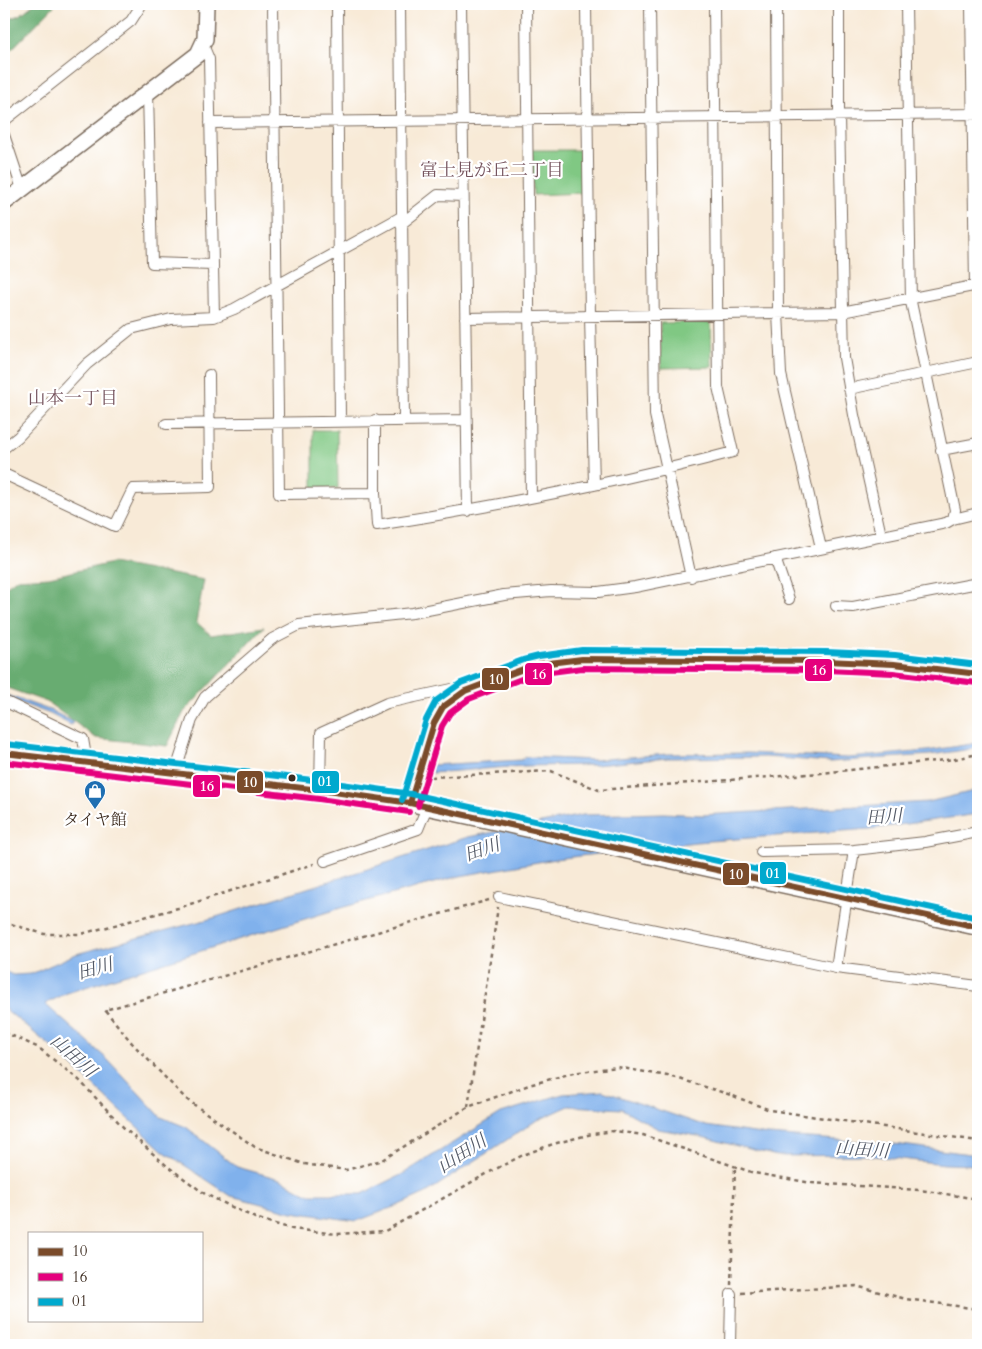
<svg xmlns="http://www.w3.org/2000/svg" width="982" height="1349" viewBox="0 0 982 1349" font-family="Cardo,'Noto Serif JP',serif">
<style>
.green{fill:#80c883;stroke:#5e7950}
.forest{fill:#68ac71;stroke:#526b48}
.water{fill:#80b1ec;stroke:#5e6e85}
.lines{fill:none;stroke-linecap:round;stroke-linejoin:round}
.street-casing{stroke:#7d6d5f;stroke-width:12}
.secondary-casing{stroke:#7d6d5f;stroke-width:18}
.primary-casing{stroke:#7d6d5f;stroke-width:19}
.path{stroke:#7d6d5f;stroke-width:2.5;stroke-dasharray:4 4;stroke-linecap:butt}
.street{stroke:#fff;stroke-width:10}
.secondary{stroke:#fff;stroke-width:15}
.primary{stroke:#fff;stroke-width:16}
.bus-1-casing{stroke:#fff;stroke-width:10}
.bus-2-casing{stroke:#fff;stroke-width:10}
.bus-3-casing{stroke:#fff;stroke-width:10}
.bus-1{stroke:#7a4b2a;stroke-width:6}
.bus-2{stroke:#e5007d;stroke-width:6}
.bus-3{stroke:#00a9ce;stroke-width:6}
.bus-dot{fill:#3b2a1e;stroke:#fff;stroke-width:2}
.labels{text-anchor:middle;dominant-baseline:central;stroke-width:4.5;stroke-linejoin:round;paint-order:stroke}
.poi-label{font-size:16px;fill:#3b2a1e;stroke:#fff}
.neighbourhood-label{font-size:18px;fill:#76545e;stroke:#fff}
.water-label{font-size:18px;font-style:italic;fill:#535966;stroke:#fff}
.line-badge{stroke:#fff;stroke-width:2}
.badge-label{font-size:14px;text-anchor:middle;font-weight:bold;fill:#fff}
</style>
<rect width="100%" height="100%" fill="#fff"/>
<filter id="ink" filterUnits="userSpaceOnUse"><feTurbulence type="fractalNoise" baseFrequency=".02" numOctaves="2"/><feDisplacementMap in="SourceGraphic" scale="10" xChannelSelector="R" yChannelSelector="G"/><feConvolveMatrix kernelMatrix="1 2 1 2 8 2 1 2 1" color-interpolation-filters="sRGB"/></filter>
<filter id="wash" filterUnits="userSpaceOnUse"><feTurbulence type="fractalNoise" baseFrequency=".0096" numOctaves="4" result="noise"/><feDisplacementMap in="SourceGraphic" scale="20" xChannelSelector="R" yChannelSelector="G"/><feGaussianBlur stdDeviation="1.12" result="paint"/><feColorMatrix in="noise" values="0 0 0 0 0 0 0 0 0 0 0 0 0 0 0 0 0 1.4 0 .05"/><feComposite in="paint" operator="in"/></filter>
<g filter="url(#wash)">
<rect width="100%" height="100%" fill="#f8ead7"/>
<path class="green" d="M532 150H582L583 193 533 195Z
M711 322 712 367 661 368 660 323Z
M313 430H337L338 488 313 489Z"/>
<path class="forest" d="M34 4H56L4 57V21L20 15Z
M112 563 204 580 196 622 211 635 264 627 184 712 167 746 96 738 47 702 4 687V588L16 579 49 577Z"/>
<path class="water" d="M4 694 52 711 73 722 71 725 50 714 4 697Z
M978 743V748L930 755 830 762 765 757 668 758 595 765 522 766 432 773 431 765 521 760 526 757 594 760 668 754 748 753 848 758 927 751Z
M978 790V814L870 829 696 842 555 859 460 876 344 907 120 976 67 993 45 1004 107 1059 161 1117 186 1127 237 1167 280 1179 308 1194H362L401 1175 501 1113 563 1094 603 1091 706 1126 768 1135 894 1144 978 1155V1165L944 1164 866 1155 777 1156 698 1136 658 1129 622 1109 569 1106 534 1122 426 1193 399 1205 357 1221 292 1212 231 1196 163 1151 61 1055 4 1008V971L13 975 31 974 76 954 213 918 468 837 583 815 664 813 702 815 928 802Z"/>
</g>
<g filter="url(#ink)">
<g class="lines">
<g class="street-casing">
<path id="street" d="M273 4 279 494 375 493 377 525C497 506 616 483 733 452L718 387 714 4
M337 4 340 421
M400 4 404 420
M461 4 468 511
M526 4 531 498
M586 4 590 316 594 485
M650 4 655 415 691 577
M776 4 778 313 781 374 821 548
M839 4V116L844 358 854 415 881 535
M971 4 975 286
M203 45 209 59 214 317
M148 92 152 263 213 265
M4 121 131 21 140 7V4
M210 123 978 114
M4 135 22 189
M401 224 438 195 463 196
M465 318 842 312 978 285
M849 389 978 362
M375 420V493
M166 424 466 420
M4 448 18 437 87 364 131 329 171 319 214 317 234 309 401 217
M941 450 978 443
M4 474 115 526 133 489 210 487 209 375
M953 519 978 513
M775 558 789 599
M836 606 853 607 978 583
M4 701 83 739 87 762
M175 773 192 720 205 697 272 639 299 625 412 613 504 595 551 591 598 592 635 587 946 523 953 519 955 510 911 302 906 4
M320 790 321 733 387 703 452 689 465 691
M761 852 854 850 925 842 978 832
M325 861 418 829 427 807
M499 897 836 968 978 986
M836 968 854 850
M730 1345 731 1294"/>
</g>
<g class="secondary-casing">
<path id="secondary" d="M4 203 198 54 205 39 206 4
M410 803 434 723 443 707 465 691 526 668 541 664 582 659 826 661 894 664 978 674"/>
</g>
<g class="primary-casing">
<path id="primary" d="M4 753 320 790 410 803 978 927"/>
</g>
<path class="path" d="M431 777 551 771 599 790 821 773 955 759 978 754
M489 900 105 1010 132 1043 186 1099 255 1147 304 1164 346 1170 382 1160 468 1107 529 1085 573 1073 617 1067 673 1077 728 1094 770 1110 978 1141
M4 922 44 934H81L178 908 314 864
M4 1032 39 1048 60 1065 79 1080 125 1129 167 1166 205 1194 255 1218 292 1229 337 1234 385 1231 488 1173 523 1155 553 1144 592 1134 615 1131 643 1135 754 1173 812 1183 920 1190 978 1199
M468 1107 498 907
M731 1285 735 1167
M741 1293 856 1286 906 1299 978 1309"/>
<use href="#street" class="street"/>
<use href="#secondary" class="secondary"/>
<use href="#primary" class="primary"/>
<g class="bus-1-casing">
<path id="bus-1" d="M4 753 320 790 410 803 978 927
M410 803 434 723 443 707 465 691 526 668 541 664 582 659 826 661 894 664 978 674"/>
</g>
<g class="bus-2-casing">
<path id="bus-2" d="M4 762 319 799 409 812
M418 806 442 726 450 713 469 699 529 676 543 673 582 668 826 670 893 673 977 683"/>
</g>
<g class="bus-3-casing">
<path id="bus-3" d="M5 744 321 781 411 794 978 918
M402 800 426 720 436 701 461 683 523 660 539 656 582 650 826 652 895 655 978 665"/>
</g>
<use href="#bus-1" class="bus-1"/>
<use href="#bus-2" class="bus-2"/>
<use href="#bus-3" class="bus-3"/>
</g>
</g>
<defs>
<g id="shop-pin" transform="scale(1.125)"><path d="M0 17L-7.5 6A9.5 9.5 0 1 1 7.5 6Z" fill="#1f6fb2" stroke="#fff"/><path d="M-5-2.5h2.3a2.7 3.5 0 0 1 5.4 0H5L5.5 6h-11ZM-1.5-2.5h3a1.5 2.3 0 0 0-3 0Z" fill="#fff"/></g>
</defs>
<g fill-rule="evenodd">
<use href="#shop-pin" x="95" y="791"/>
</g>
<circle class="bus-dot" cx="292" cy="778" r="4.5"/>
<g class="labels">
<g class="poi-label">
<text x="95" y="820">タイヤ館</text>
</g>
<g class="neighbourhood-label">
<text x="492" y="170">富士見が丘二丁目</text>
<text x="73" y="398">山本一丁目</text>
</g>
<g class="water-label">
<text transform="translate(884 817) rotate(-4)">田川</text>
<text transform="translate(482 850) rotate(-20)">田川</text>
<text transform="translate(95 969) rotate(-16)">田川</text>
<text transform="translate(73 1056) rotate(42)">山田川</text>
<text transform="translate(862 1150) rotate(4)">山田川</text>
<text transform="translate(462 1154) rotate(-33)">山田川</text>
</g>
</g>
<g class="line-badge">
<rect x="804" y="658" width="29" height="24" rx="5" fill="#e5007d"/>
<rect x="524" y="662" width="29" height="24" rx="5" fill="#e5007d"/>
<rect x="481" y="667" width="29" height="24" rx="5" fill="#7a4b2a"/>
<rect x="311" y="770" width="29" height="24" rx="5" fill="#00a9ce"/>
<rect x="236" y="770" width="28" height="24" rx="5" fill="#7a4b2a"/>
<rect x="192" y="774" width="29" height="24" rx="5" fill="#e5007d"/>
<rect x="759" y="861" width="28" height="24" rx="5" fill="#00a9ce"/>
<rect x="722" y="862" width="28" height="24" rx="5" fill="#7a4b2a"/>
</g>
<g class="badge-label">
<text x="819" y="675">16</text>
<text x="539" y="679">16</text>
<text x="496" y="684">10</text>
<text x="325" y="786">01</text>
<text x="250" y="787">10</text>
<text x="207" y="791">16</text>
<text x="773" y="878">01</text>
<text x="736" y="879">10</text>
</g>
<rect width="982" height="1349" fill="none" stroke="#fff" stroke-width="20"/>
<rect x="28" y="1232" width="175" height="90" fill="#ffffff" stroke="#b1aaa5"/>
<rect x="38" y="1248" width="25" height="8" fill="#7a4b2a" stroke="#b1aaa5"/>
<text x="72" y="1256" font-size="15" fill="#3b2a1e">10</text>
<rect x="38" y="1273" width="25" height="8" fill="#e5007d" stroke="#b1aaa5"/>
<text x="72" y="1282" font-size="15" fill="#3b2a1e">16</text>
<rect x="38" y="1298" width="25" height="8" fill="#00a9ce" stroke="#b1aaa5"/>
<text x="72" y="1306" font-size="15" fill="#3b2a1e">01</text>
</svg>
